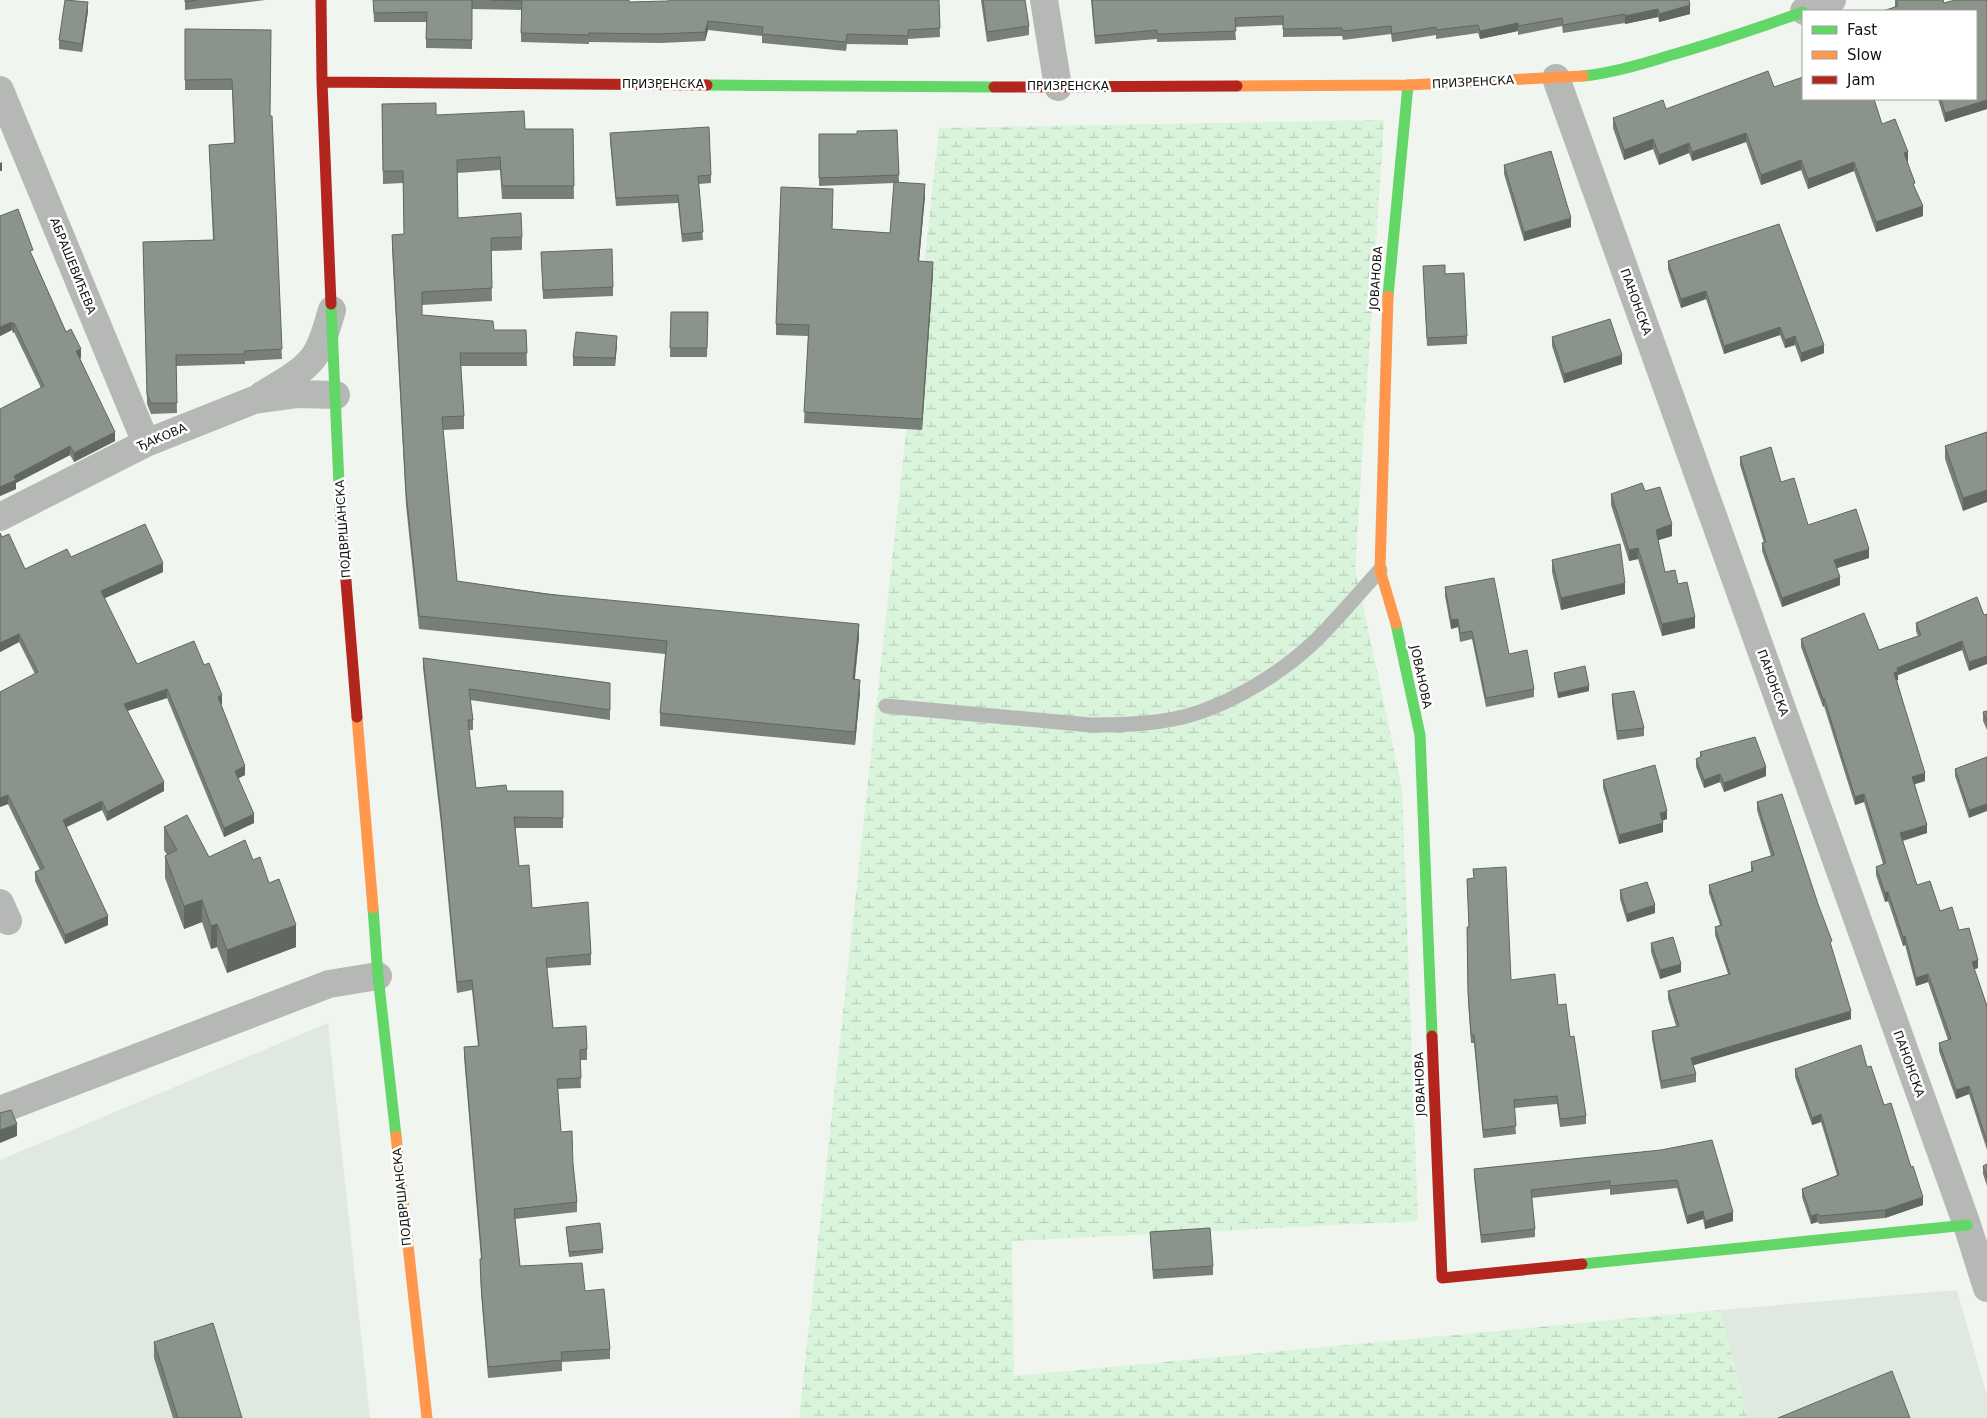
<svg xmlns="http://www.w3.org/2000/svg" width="1987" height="1418" viewBox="0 0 1987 1418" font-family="'DejaVu Sans',sans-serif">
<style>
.built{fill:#e0e9e0}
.wetland{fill:url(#wetland-marsh)}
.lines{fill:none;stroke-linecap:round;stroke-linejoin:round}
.lane{stroke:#b6b8b6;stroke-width:15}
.street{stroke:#b6b8b6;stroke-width:28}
.fast{stroke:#63d668;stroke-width:11}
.slow{stroke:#ff974d;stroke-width:11}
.jam{stroke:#b3261e;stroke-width:11}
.wall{fill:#777f77}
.shaded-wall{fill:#616861}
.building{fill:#8a948a;stroke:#616861}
.labels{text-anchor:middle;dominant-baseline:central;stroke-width:5;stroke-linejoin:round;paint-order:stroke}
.street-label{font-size:12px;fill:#101210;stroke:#fff}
</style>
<defs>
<pattern id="wetland-marsh" width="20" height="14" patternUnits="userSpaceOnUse" patternTransform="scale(1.25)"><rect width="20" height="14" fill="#d9f4db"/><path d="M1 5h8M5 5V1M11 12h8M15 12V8" fill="none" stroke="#b9d0bb"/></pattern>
</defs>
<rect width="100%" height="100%" fill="#f0f5f0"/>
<path class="built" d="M328 1023 370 1418H0V1160Z
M1957 1290 1987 1396V1418H1748L1720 1310Z"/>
<path class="wetland" d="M1384 120 1355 568 1402 788 1418 1221 1012 1241 1014 1376 1720 1310 1748 1418H799L939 128Z"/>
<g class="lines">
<path class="lane" d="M886 706 1091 725C1127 725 1165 724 1200 712 1240 698 1282 672 1313 643 1337 620 1358 594 1380 570"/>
<path class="street" d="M1044 0 1058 87
M1804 11 1832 0
M1556 78 1967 1225 1987 1288
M0 90 146 443
M262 395C280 384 300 374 313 358 323 345 327 326 332 310
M0 517 146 443 254 400 298 394 336 395
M0 903 8 921
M0 1110 329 984 378 976"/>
<path class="fast" d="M1583 76C1612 73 1640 65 1668 56 1714 43 1758 28 1803 12
M707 85 994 87
M1388 296 1408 85
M331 304 340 507
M1396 624 1420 735 1432 1036
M373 908 378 976 396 1136
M1582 1264 1967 1225"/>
<path class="slow" d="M1237 86 1408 85 1583 76
M1388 296 1380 570 1396 624
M357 717 373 908
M396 1136 427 1418"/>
<path class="jam" d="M321 0 322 82 331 304
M322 82 707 85
M994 87 1237 86
M340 507 357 717
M1432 1036 1442 1278 1582 1264"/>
</g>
<path class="wall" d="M185 0H265L185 10Z
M373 0H629V2L939 0 940 37 908 39V45L847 44 846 51 762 43V36L708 30 705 41 661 43 589 42V44L521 42V10L472 9V49L426 48V22H374Z
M981 0H1025L1029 26V35L987 42Z
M1091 0H1689L1690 14 1659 22 1658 17 1625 24V23L1563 33 1562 26 1518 35V31L1480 39 1478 33 1436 39V35L1392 42 1391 34 1343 40 1342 36 1283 37V25L1235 27 1236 40 1157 42V39L1095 44Z
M1895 0H1943L1944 3 1987 0V109L1945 122 1938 99H1976L1895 7Z
M88 11 82 52 59 49V40Z
M185 29 270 116 282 359 245 361V364L176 366 177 413 151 414 147 404 143 242 213 240 209 145 234 143 232 90H185Z
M1774 87 1882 124 1908 161 1907 162 1923 216 1876 232 1854 171 1808 189 1801 170 1761 185 1746 142 1692 161 1689 153 1659 165 1653 149 1624 160 1613 128V118L1666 109Z
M382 104 436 115 525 129H573L574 199H502L500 170 457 173 458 218 522 237V250L491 251 492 301 422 305V315L494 330H526L527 366H461L464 416V429L443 430 457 581 859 637 855 679 860 692 855 745 660 726V713L665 654 419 629 406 505 392 248V235L404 234 403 183 383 184Z
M897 130 899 182 925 196 919 261 933 273 922 430 804 423 808 336 776 335V324L833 201 832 229 890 233 894 183 819 186V134H857Z
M610 133 711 175V183L699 184 703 240 682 242 678 203 616 206 610 141Z
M1504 165 1571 227 1524 241 1504 174Z
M0 216 33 257 66 332 81 358H80L115 441 74 462 70 455 16 483V489L0 496 41 388 14 332 13 333 12 330 0 336Z
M541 252 613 287V296L543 299Z
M1668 261 1824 353 1801 362 1795 345 1785 348 1780 335 1724 354 1706 299 1681 308 1668 269Z
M1423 266 1445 274 1467 336V344L1427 346Z
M671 312H708L707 357H670Z
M1552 337 1622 364 1564 383 1552 346Z
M617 345 615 366H573V357Z
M1987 432 1963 511 1945 459V446Z
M1740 457 1781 482 1808 525 1869 558 1837 568 1840 585 1782 607 1762 551V543H1764L1740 465Z
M1645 491 1672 536 1658 540 1665 572 1678 584 1695 628 1662 636 1638 559 1629 561 1611 505V494Z
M0 533 2 537 25 569 71 557 163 572 104 598 137 664 204 665 222 704H221L245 775 238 778 254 823 224 837 167 698 127 711 164 791 107 821 102 810 67 827 108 925 65 944 35 881V872L40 870 8 804 0 807V692L35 674 19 642 0 652Z
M1552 560 1625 594 1561 610 1552 572Z
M1445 587 1509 654 1534 689V697L1486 707 1472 639 1460 642 1458 627 1451 629 1445 596Z
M1977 597 1969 671 1962 650 1898 675V680H1897L1925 781 1915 784 1927 833 1903 841 1917 885 1959 930 1978 968 1974 969 1987 1006V1150L1969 1094 1956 1099 1939 1051V1043L1948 1040 1928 982 1916 986 1905 945 1903 946 1888 901 1885 902 1876 875V867L1883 864 1864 802 1855 805 1824 706 1823 707 1801 647V639L1879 650 1918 636 1916 631V623Z
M423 658 610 683V720L470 700 473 720V730H469L476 788 507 791H563V828H515L519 866 532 908 591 954V965L547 968 553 1028 587 1049V1060H580L581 1088 558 1089 561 1132 573 1164 577 1202V1212L515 1219 520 1266 585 1291 610 1349V1359L562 1362V1371L488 1378 481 1294 480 1259H481L464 1057V1047L478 1046 472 990 457 993 441 825 423 668Z
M1554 673 1589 691 1558 698 1554 677Z
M1612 694 1644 728V736L1617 740 1612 703Z
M1987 711V730L1983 721V712Z
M1700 752 1766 776 1724 792 1720 782 1704 788 1696 767V759L1700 757Z
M1987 757 1969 818 1955 776V769Z
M1603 780 1667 819 1662 821 1663 832 1619 844 1603 788Z
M1757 802 1832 949 1851 1019 1693 1065 1696 1074V1082L1661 1089 1652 1039V1031L1676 1026 1668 999V991L1728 974 1715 935V927L1720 925 1709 893V885L1751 871V862L1771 856 1757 810Z
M164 827 209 857 253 860 269 883 296 947 227 973 217 947 211 949 202 922 184 929 165 878V856L167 855 164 850Z
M1467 879 1511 980 1558 1005 1570 1037 1586 1116V1124L1560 1127 1557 1104 1514 1108 1516 1134 1483 1138 1474 1043H1471L1468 1000 1467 927H1469Z
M1620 890 1655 913 1627 922 1620 899Z
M1651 943 1681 972 1660 979 1651 952Z
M1867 1067 1911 1167 1923 1205 1885 1218 1820 1224 1817 1222 1811 1224 1802 1197V1189L1837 1175 1821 1122 1812 1125 1795 1077V1069Z
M1661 1150 1733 1221 1705 1229 1703 1219 1687 1224 1677 1188 1610 1195V1189L1532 1198 1535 1229V1237L1481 1243 1474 1177V1169Z
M1987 1164V1186L1983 1174V1166Z
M566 1227 603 1249V1253L569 1257Z
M1150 1232 1213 1266V1275L1153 1279Z
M154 1342 242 1418H173L154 1358Z"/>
<path class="shaded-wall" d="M88 2V11L82 52V44Z
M1690 5V14L1659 22V14Z
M1658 9V17L1625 24V16Z
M708 21V30L705 41V32Z
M1518 23V31L1480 39V31Z
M1987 100V109L1945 122V113Z
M1746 133V142L1692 161V152Z
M1653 139V149L1624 160V150Z
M1689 143V153L1659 165V155Z
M1908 152V161L1904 163V153Z
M1801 160V170L1761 185V175Z
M2 162V171H0V163Z
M1854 162V171L1808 189V179Z
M925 184V196L918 272V261Z
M1923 206V216L1876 232V222Z
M1571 218V227L1524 241V232Z
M933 262V273L922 430V419Z
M1706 291V299L1681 308V299Z
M12 322V330L0 336V327Z
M14 323V332L13 333V324Z
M1780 327V335L1724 354V346Z
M617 336V345L615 366V358Z
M1795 336V345L1785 348V340Z
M1824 345V353L1801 362V353Z
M81 349V358L76 360V351Z
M1622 355V364L1564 383V374Z
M115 432V441L74 462V453Z
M70 446V455L16 483V489L0 496V487L14 476Z
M1987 490V502L1963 511V498Z
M1672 524V536L1656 541V530Z
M1638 548V559L1629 561V550Z
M1869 549V558L1834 569V560Z
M163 563V572L101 600V591Z
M1840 577V585L1782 607V598Z
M1625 583V594L1561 610V598Z
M1695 617V628L1662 636V624Z
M1458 619V627L1451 629V620Z
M859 624V637L853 692V679Z
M19 634V642L0 652V643Z
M1962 641V650L1898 675V680L1894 681V673L1897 668Z
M1987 656V664L1969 671V662Z
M860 680V692L855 745V732Z
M1589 686V691L1558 698V693Z
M167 689V698L124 712V704Z
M222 695V704L218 705V697Z
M1824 698V706L1823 707V699Z
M245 766V775L235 780V771Z
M1766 767V776L1724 792V783Z
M1925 773V781L1912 785V777Z
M1720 774V782L1704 788V780Z
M164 782V791L107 821V812Z
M1864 794V802L1855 805V797Z
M8 795V804L0 807V798Z
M102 801V810L63 828V820Z
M1987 804V811L1969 818V810Z
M1667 811V819L1660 821V813Z
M254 814V823L224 837V828Z
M1663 823V832L1619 844V835Z
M1927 825V833L1900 841V833Z
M1888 892V901L1885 902V893Z
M202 900V922L184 929V906Z
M1655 905V913L1627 922V914Z
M108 916V925L65 944V935Z
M217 924V947L211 949V926Z
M296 925V947L227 973V950Z
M1905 936V945L1903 946V937Z
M1978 960V968L1972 970V962Z
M1681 964V972L1660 979V970Z
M1928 974V982L1916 986V978Z
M1851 1011V1019L1691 1066V1058Z
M1969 1086V1094L1956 1099V1090Z
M1821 1114V1122L1812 1125V1118Z
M17 1124V1136L0 1143V1130Z
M1923 1197V1205L1885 1218V1210Z
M1703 1211V1219L1687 1224V1216Z
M1733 1212V1221L1705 1229V1221Z
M1817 1214V1222L1811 1224V1216Z"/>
<path class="building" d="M65 0 88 2 82 44 59 40Z
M185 0H197L185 2Z
M373 0H472V40L426 39 427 12 374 13Z
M490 0H629V2L668 1 669 0H939L940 28 908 30V36L847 34 846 42 762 34 763 27 708 21 705 32 661 34 589 33V35L521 33 522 1Z
M983 0H1025L1029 26 987 32Z
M1092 0H1689L1690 5 1659 14 1658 9 1625 16V14L1563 25 1562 18 1518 26V23L1480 31 1478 25 1436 30V27L1392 34 1391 26 1343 31 1342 28 1283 29V16L1235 18 1236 31 1157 34V30L1095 36Z
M1896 0H1943L1944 3 1955 0H1987V100L1945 113 1941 99H1976V11H1883L1898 6Z
M185 29 271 30 270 116H272L282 349 244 351 245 354 176 355 177 403H151L147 394 143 242 214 240 209 145 235 143 232 79 185 80Z
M1768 71 1774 87 1803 77V99H1874L1882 124 1895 119 1908 152 1904 153 1915 183 1913 184 1923 206 1876 222 1854 162 1808 179 1801 160 1761 175 1746 133 1692 152 1689 143 1659 155 1653 139 1624 150 1613 118 1663 100 1666 109Z
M436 103V115L524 111 525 129H573L574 186H502L500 157 457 160 458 218 521 213 522 237 491 238 492 288 422 292V315L493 321 494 330H526L527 353H460L464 416 442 417 457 581 546 594 859 624 853 679 860 680 855 732 660 713 667 641 419 616 406 492 392 235 404 234 403 171H383L382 104Z
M709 127 711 175 698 176 703 232 682 234 678 195 616 198 610 133Z
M897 130 899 175 819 178V134H857V131Z
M1551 151 1571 218 1524 232 1504 165Z
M894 182 925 184 918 261 933 262 922 419 804 412 809 325 776 324 781 187 833 189 832 229 890 233Z
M18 209 33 250 30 251 66 332 71 329 81 349 76 351 115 432 74 453 70 446 14 476 16 480 0 487V409L44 386 14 323 13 324 12 322 0 327V216Z
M1779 224 1824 345 1801 353 1795 336 1785 340 1780 327 1724 346 1706 291 1681 299 1668 261Z
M612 249 613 287 543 290 541 252Z
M1445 265V274L1464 273 1467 336 1427 338 1423 266Z
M671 312H708L707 348H670Z
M1610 319 1622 355 1564 374 1552 337Z
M576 332 617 336 615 358 573 357Z
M1987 432V490L1963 498 1945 446Z
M1771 447 1781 482 1794 478 1808 525 1856 509 1869 549 1834 560 1840 577 1782 598 1762 543 1766 542 1740 457Z
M1642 483 1645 491 1660 487 1672 524 1656 530 1665 572 1675 570 1678 584 1687 582 1695 617 1662 624 1638 548 1629 550 1611 494Z
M145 524 163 563 101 591 137 664 194 641 204 665 209 663 222 695 218 697 245 766 235 771 254 814 224 828 167 689 124 704 164 782 107 812 102 801 63 820 108 916 65 935 35 872 44 868 8 795 0 798V692L38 672 19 634 0 643V533L2 537 9 534 25 569 67 549 71 557Z
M1620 544 1625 583 1561 598 1552 560Z
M1494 578 1509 654 1527 650 1534 689 1486 698 1472 631 1460 633 1458 619 1451 620 1445 587Z
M1977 597 1984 615 1987 614V656L1969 662 1962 641 1897 668 1898 671 1894 673 1925 773 1912 777 1927 825 1900 833 1917 885 1930 881 1940 911 1952 907 1959 930 1969 928 1978 960 1972 962 1987 1006V1142L1969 1086 1956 1090 1939 1043 1951 1039 1928 974 1916 978 1905 936 1903 937 1888 892 1885 893 1876 867 1886 863 1864 794 1855 797 1824 698 1823 699 1801 639 1864 613 1879 650 1921 635 1916 623Z
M423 658 610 683V710L469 689 473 720H468L476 788 506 785 507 791H563V818L514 817 519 866 529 865 532 908 588 902 591 954 546 958 553 1028 586 1026 587 1049 580 1050 581 1078 557 1079 561 1132 572 1131 573 1164 577 1202 514 1209 520 1266 582 1263 585 1291 604 1289 610 1349 561 1352 562 1360 488 1367 481 1284 480 1259H482L464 1047 479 1046 472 980 457 982 441 815Z
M1585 666 1589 686 1558 693 1554 673Z
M1634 691 1644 728 1617 731 1612 694Z
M1987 711V722L1983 712Z
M1755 737 1766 767 1724 783 1720 774 1704 780 1696 759 1702 756 1700 752Z
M1987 757V804L1969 810 1955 769Z
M1655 765 1667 811 1660 813 1663 823 1619 835 1603 780Z
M1782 794 1818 904 1832 941 1830 942 1851 1011 1691 1058 1696 1074 1661 1081 1652 1031 1679 1026 1668 991 1730 974 1715 927 1722 925 1709 885 1753 871 1751 862 1774 855 1757 802Z
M187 815 209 857 245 840 253 860 260 857 269 883 279 879 296 925 227 950 217 924 211 926 202 900 184 906 165 856 177 850 164 827Z
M1506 867 1511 980 1555 974 1558 1005 1566 1004 1570 1037 1574 1036 1586 1116 1560 1119 1557 1096 1514 1100 1516 1126 1483 1130 1474 1035H1471L1468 992 1467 927H1469L1467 879 1474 878 1473 869Z
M1647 882 1655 905 1627 914 1620 890Z
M1673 937 1681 964 1660 970 1651 943Z
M1861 1045 1867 1067 1871 1066 1884 1105 1891 1103 1911 1167 1913 1166 1923 1197 1885 1210 1820 1216 1817 1214 1811 1216 1802 1189 1839 1175 1821 1114 1812 1118 1795 1069Z
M11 1110 17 1124 0 1130V1113Z
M1712 1140 1733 1212 1705 1221 1703 1211 1687 1216 1677 1180 1610 1186V1181L1531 1190 1535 1229 1481 1235 1474 1169 1661 1150Z
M1987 1164V1178L1983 1166Z
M600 1223 603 1249 569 1252 566 1227Z
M1210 1228 1213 1266 1153 1270 1150 1232Z
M213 1323 242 1418H178L154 1342Z
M1892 1371 1910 1418H1778Z"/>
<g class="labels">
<g class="street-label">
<text transform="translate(1473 82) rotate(-3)">ПРИЗРЕНСКА</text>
<text x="663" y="84">ПРИЗРЕНСКА</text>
<text x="1068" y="86">ПРИЗРЕНСКА</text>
<text transform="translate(73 266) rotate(68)">АБРАШЕВИЋЕВА</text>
<text transform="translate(1376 278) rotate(-86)">ЈОВАНОВА</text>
<text transform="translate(1636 302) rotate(70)">ПАНОНСКА</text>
<text transform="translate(162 437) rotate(-23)">ЂАКОВА</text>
<text transform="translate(343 529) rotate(-94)">ПОДВРШАНСКА</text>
<text transform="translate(1421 677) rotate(78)">ЈОВАНОВА</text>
<text transform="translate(1773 683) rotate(70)">ПАНОНСКА</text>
<text transform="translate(1909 1064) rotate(70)">ПАНОНСКА</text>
<text transform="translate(1420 1084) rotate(-92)">ЈОВАНОВА</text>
<text transform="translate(402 1197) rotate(-96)">ПОДВРШАНСКА</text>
</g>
</g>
<rect x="1802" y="10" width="175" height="90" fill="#ffffff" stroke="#9fa09f"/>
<rect x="1812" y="26" width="25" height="8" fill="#63d668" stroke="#9fa09f"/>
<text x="1847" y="35" font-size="15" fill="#101210">Fast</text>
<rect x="1812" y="51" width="25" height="8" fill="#ff974d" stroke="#9fa09f"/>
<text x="1847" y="60" font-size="15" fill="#101210">Slow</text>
<rect x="1812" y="76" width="25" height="8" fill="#b3261e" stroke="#9fa09f"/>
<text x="1847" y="85" font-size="15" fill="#101210">Jam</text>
</svg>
